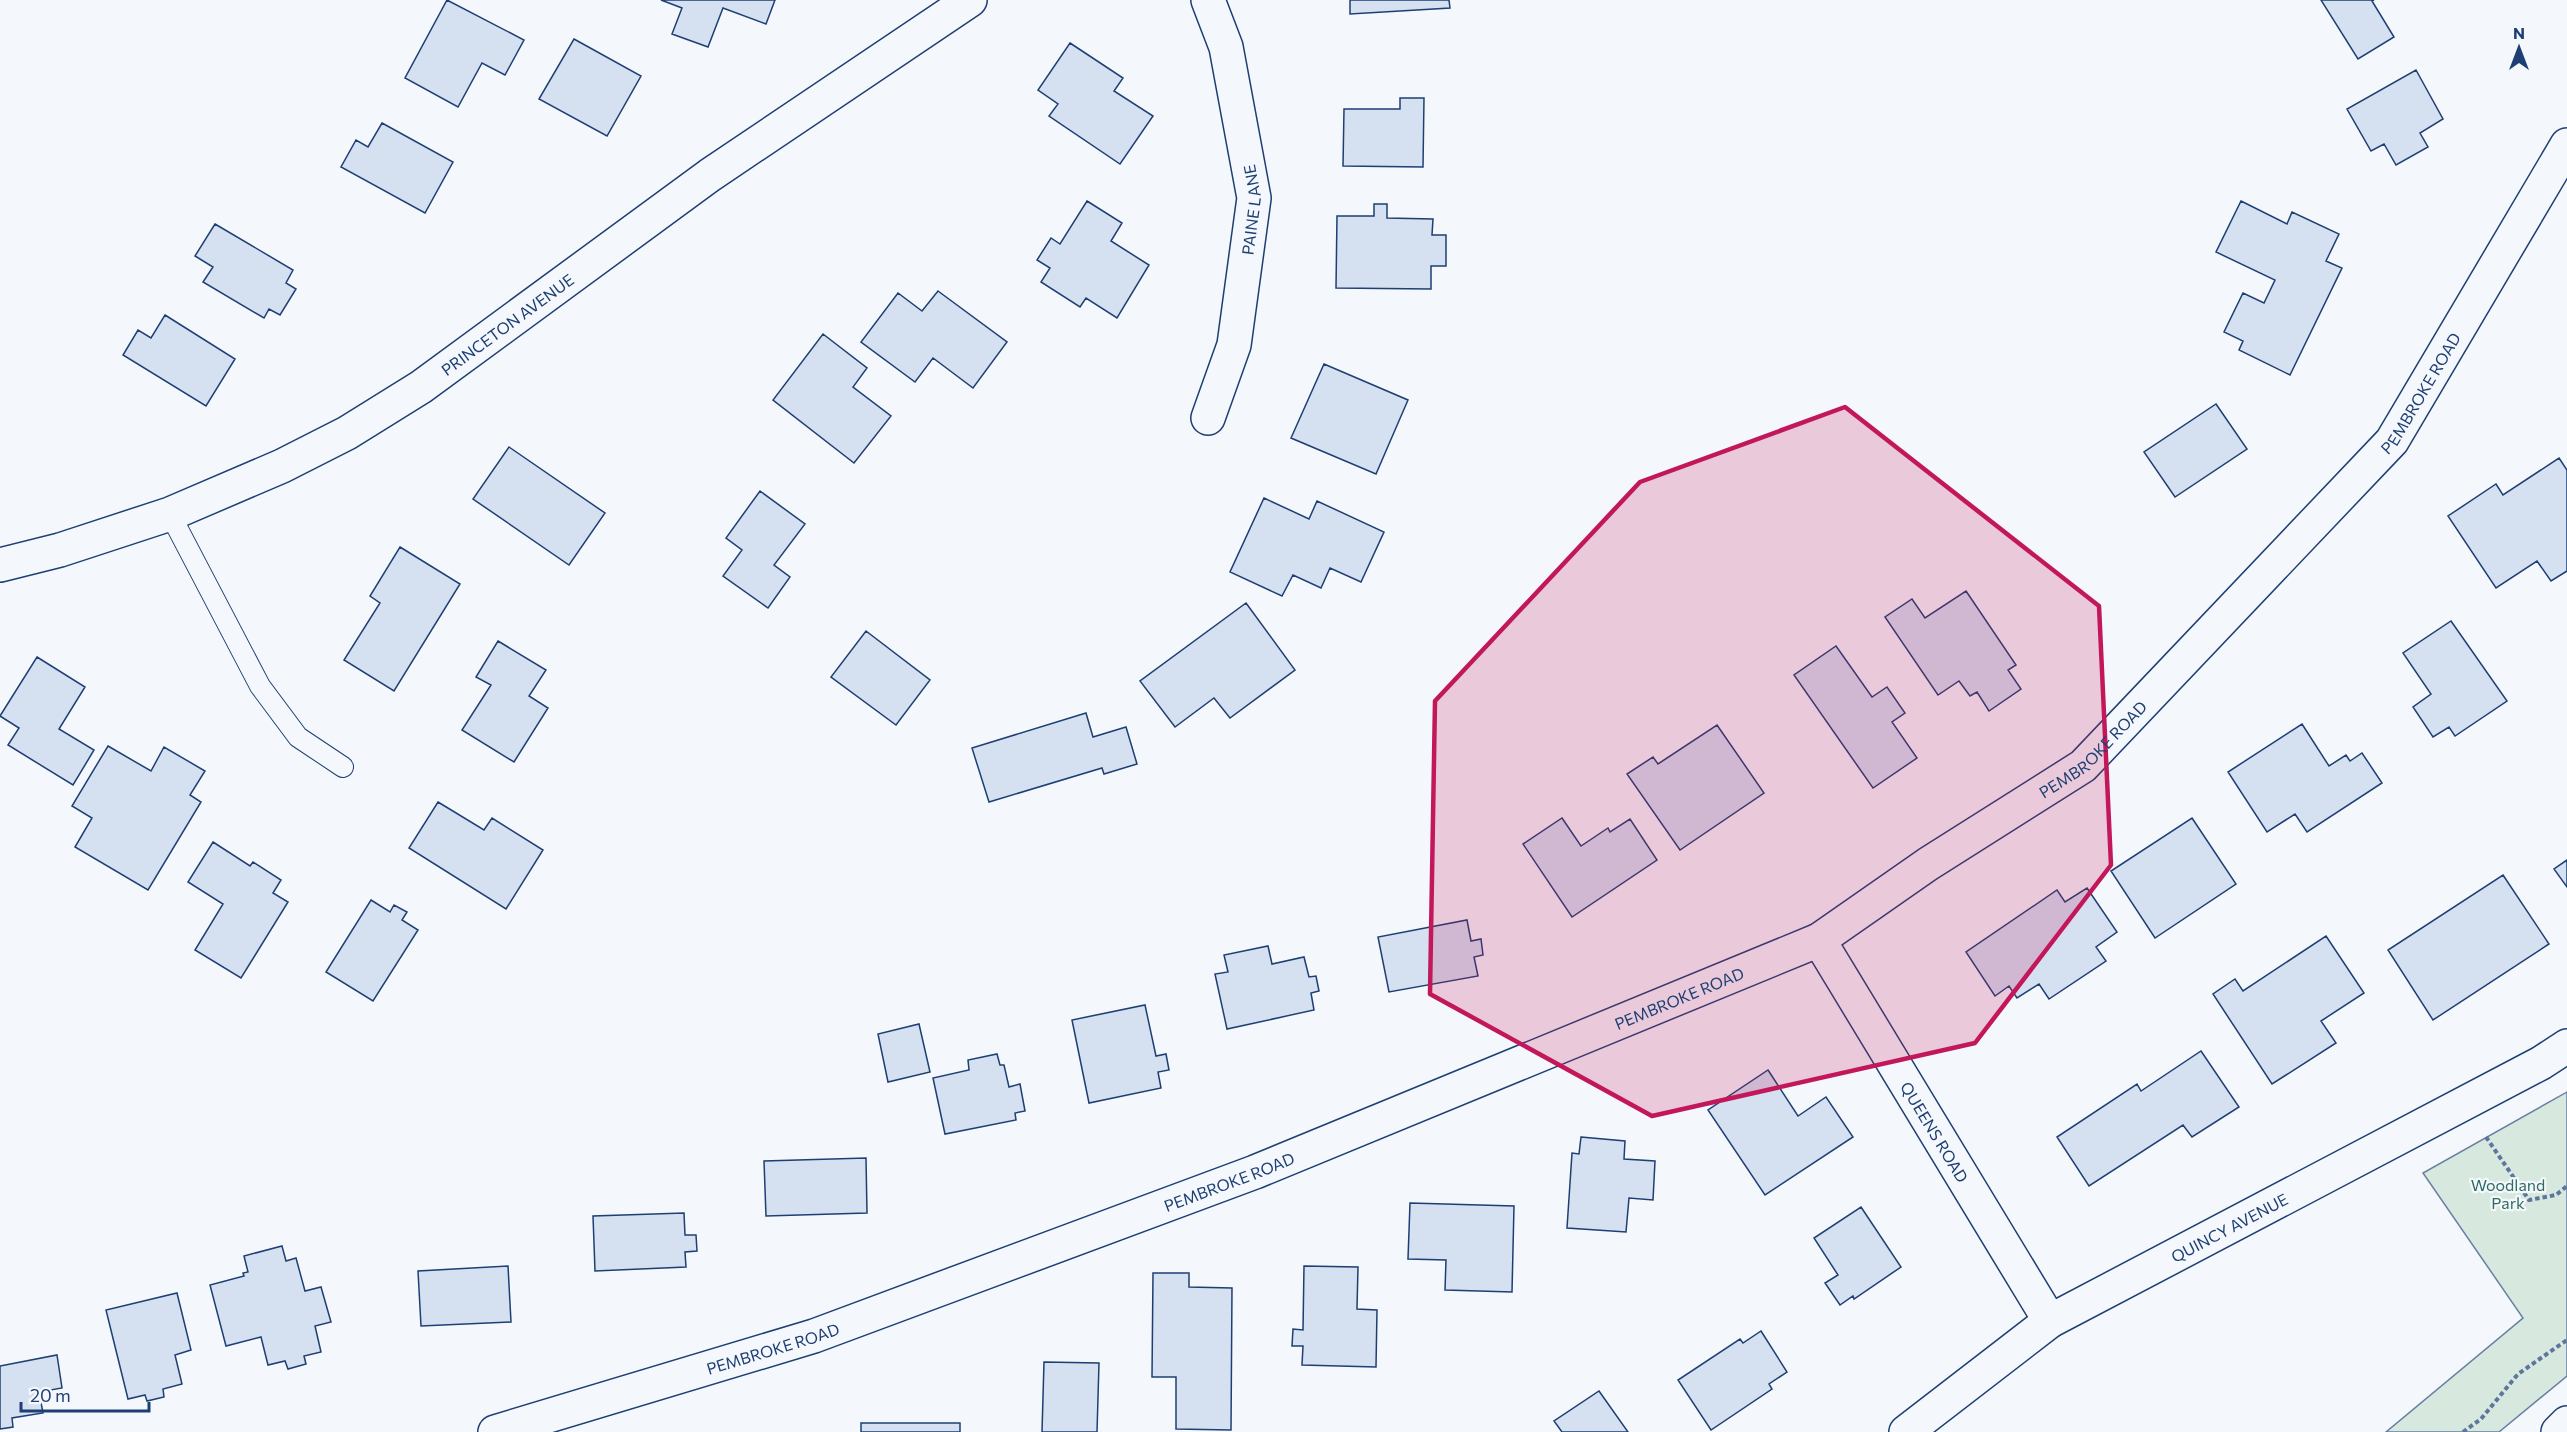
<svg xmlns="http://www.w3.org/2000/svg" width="2567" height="1432" viewBox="0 0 2567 1432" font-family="Commissioner,sans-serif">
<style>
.green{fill:#d7e8df;stroke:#687fa3;stroke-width:1.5}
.building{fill:#d5e0f0;stroke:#1d3f73;stroke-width:1.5}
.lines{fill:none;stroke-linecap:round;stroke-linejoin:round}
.lane-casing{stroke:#1d3f73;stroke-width:22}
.street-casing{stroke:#1d3f73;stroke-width:36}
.path{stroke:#5e769c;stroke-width:4;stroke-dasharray:4.5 3;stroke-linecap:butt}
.lane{stroke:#f4f7fb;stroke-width:20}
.street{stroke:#f4f7fb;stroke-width:33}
.marked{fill:#c2185b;fill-opacity:0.2;stroke:#c2185b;stroke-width:4.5;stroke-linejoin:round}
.labels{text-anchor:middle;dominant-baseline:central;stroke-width:4.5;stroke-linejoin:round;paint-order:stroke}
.street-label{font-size:16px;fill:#1d3f73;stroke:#f4f7fb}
.park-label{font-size:16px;fill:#2c6c60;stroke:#f4f7fb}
</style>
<rect width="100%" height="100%" fill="#f4f7fb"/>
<path class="green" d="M2567 1092V1376L2499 1432H2386L2523 1318 2423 1173Z"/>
<path class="building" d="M447 0 524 40 505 75 482 63 458 107 405 78Z
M661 0H775L766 24 723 8 708 47 672 34 682 8Z
M1350 0H1449L1450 8 1350 14Z
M2321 0H2374L2372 1 2394 37 2358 59Z
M574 39 641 76 607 136 539 99Z
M1070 43 1123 78 1114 91 1153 116 1120 164 1049 116 1058 104 1038 90Z
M2416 70 2443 119 2420 133 2428 147 2396 165 2384 144 2371 151 2347 109Z
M1400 98H1424L1423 167 1343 166 1344 109H1400Z
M382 123 453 162 425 213 341 167 356 140 368 147Z
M1087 201 1122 223 1111 241 1149 265 1117 318 1086 298 1080 307 1041 282 1050 268 1037 260 1051 238 1060 244Z
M2241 201 2287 224 2292 212 2339 234 2326 261 2342 268 2290 375 2239 350 2243 341 2224 332 2243 293 2264 303 2275 280 2216 252Z
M1374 204H1387V218L1433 219 1432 235H1446V266H1431V289L1336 288 1337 216H1374Z
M215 224 293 270 286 283 296 289 280 315 269 309 264 318 203 282 213 267 195 256Z
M938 291 1007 342 973 388 933 358 915 382 861 342 898 293 922 311Z
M165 315 235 359 206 406 123 355 138 330 151 338Z
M823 334 867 368 853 387 891 416 854 463 773 400Z
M1324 364 1408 400 1376 474 1291 438Z
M2216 404 2247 449 2175 497 2144 452Z
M509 447 605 513 569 565 473 499Z
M2559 458 2567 470V571L2551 581 2537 561 2496 588 2448 516 2496 484 2503 495Z
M760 491 805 524 774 565 790 577 768 608 723 576 742 550 726 538Z
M1264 498 1309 519 1317 501 1384 532 1361 582 1330 568 1321 588 1293 575 1282 596 1230 572Z
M400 547 460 584 394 691 344 660 380 603 370 596Z
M1966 591 2016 665 2008 670 2021 689 1989 711 1977 692 1970 696 1959 681 1938 695 1885 617 1912 599 1925 618Z
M1246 603 1295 670 1230 718 1214 698 1175 727 1140 681Z
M2451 621 2507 701 2455 736 2449 727 2433 737 2413 707 2431 694 2403 653Z
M866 631 930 680 896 725 831 677Z
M498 641 546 670 529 696 548 708 514 762 462 730 491 685 476 677Z
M1836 646 1872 697 1887 687 1905 713 1892 722 1917 758 1873 788 1794 675Z
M37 657 85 687 59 729 94 750 73 785 8 745 19 728 0 716Z
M1086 713 1093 737 1126 727 1137 764 1104 774 1102 768 989 802 972 748Z
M2302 724 2329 766 2346 755 2350 761 2362 753 2382 783 2307 832 2295 814 2267 832 2228 772Z
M1717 725 1764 793 1680 850 1627 774 1653 757 1658 764Z
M108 746 151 771 164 747 205 771 190 795 201 802 148 890 75 847 92 818 72 806Z
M438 802 484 830 492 818 543 850 506 909 409 848Z
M1562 818 1581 846 1608 828 1610 832 1630 819 1657 860 1572 917 1523 844Z
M2192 818 2236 884 2155 938 2111 871Z
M213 842 250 866 253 862 281 880 273 893 288 902 241 978 195 950 223 904 188 882Z
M2567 860V887L2554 869Z
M2503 875 2549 944 2433 1020 2388 950Z
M2087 888 2117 932 2096 947 2106 961 2049 999 2039 984 2017 998 2009 986 1995 996 1966 952 2057 890 2065 902Z
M371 900 390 912 394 905 407 912 402 920 418 930 373 1001 326 972Z
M1467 920 1471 941 1481 939 1483 955 1474 957 1478 976 1389 992 1378 937Z
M2326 936 2364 993 2321 1021 2336 1043 2272 1084 2213 994 2235 979 2243 991Z
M1268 946 1272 964 1304 957 1309 977 1316 976 1319 991 1311 993 1314 1010 1227 1029 1215 974 1228 972 1224 955Z
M1145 1005 1156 1056 1166 1054 1169 1070 1158 1072 1161 1088 1089 1103 1072 1020Z
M919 1024 930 1072 888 1082 878 1034Z
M2201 1051 2239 1107 2192 1137 2183 1125 2089 1186 2057 1137 2137 1084 2141 1091Z
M997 1054 1000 1065H1004L1009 1087 1020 1084 1025 1111 1015 1113 1016 1120 945 1134 933 1078 969 1070 968 1060Z
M1768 1070 1798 1116 1826 1097 1853 1137 1765 1195 1708 1110Z
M1581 1137 1625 1141 1624 1159 1655 1161 1653 1200 1629 1198 1626 1232 1567 1228 1572 1153 1579 1154Z
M866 1158 867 1213 766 1216 764 1161Z
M1410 1203 1514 1206 1512 1292 1445 1290 1446 1260 1408 1259Z
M1861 1207 1901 1267 1854 1299 1853 1296 1840 1305 1825 1283 1838 1275 1814 1238Z
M684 1213 685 1235H696L697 1251 685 1252 686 1267 595 1271 593 1216Z
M282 1246 286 1261 296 1258 305 1291 321 1287 331 1322 315 1326 321 1352 304 1356 306 1364 288 1369 285 1361 268 1365 261 1337 226 1346 210 1285 244 1276 243 1273 248 1272 244 1256Z
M508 1266 511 1322 421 1326 418 1271Z
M1304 1266 1358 1267 1357 1309 1377 1310 1376 1367 1302 1365 1303 1346H1292L1293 1329 1303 1330Z
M1153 1273H1189V1287L1232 1288 1231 1430 1176 1429V1377H1152Z
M177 1293 191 1350 175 1355 182 1384 163 1389 164 1397 147 1401 145 1395 128 1399 106 1310Z
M1761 1331 1787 1372 1769 1384 1772 1389 1711 1430 1678 1380 1740 1339 1743 1343Z
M57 1355 62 1388 39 1392 43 1413 12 1418 13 1427 0 1429V1366Z
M1044 1362 1099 1363 1097 1432H1042Z
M1599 1391 1628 1432H1562L1554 1421Z
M861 1423H960V1432H861Z"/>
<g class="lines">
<g class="lane-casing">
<path id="lane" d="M170 514 260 686 298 737 343 767"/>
</g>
<g class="street-casing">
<g id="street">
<path id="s1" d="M1208 418 1234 345 1254 198 1226 47 1208 0"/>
<path id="s2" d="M0 565 60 550 170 514 282 466 347 433 421 387 710 175 970 0"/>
<path id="s3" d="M1819 940 2050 1321"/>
<path id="s4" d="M495 1432 814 1336 1255 1172 1819 940 1928 864 2083 766 2392 441 2567 145"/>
<path id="s5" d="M1906 1432 2050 1321 2541 1063 2567 1046"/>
<path d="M2558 1432 2567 1423"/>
</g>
</g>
<path class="path" d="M2486 1137 2529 1200 2556 1195 2567 1186
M2463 1432 2481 1419 2518 1374 2567 1340"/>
<use href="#lane" class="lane"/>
<use href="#street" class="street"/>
</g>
<path class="marked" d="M1845 407 2099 606 2111 865 1975 1043 1652 1116 1430 994 1435 701 1640 482Z"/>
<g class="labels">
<g class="street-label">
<text stroke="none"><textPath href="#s1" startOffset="214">PAINE LANE</textPath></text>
<text stroke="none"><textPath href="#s2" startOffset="566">PRINCETON AVENUE</textPath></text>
<text stroke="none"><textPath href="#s4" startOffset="2234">PEMBROKE ROAD</textPath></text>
<text stroke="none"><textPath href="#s4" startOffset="1748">PEMBROKE ROAD</textPath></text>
<text stroke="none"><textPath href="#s4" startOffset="1262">PEMBROKE ROAD</textPath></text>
<text stroke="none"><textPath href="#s3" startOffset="224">QUEENS ROAD</textPath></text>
<text stroke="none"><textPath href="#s4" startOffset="776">PEMBROKE ROAD</textPath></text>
<text stroke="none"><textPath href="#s5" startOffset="384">QUINCY AVENUE</textPath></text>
<text stroke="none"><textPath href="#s4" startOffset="290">PEMBROKE ROAD</textPath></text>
</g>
<g class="park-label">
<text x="2508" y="1184">Woodland<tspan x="2508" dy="18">Park</tspan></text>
</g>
</g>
<g transform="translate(2519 48)" stroke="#f4f7fb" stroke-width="4.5" paint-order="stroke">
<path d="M0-4.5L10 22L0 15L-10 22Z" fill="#1d3f73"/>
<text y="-9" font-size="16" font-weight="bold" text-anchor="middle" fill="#1d3f73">N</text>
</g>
<path d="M21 1402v9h128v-9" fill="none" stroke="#1d3f73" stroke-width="3"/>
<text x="30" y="1402" font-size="18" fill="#1d3f73" stroke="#f4f7fb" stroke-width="4.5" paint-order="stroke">20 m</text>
</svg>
